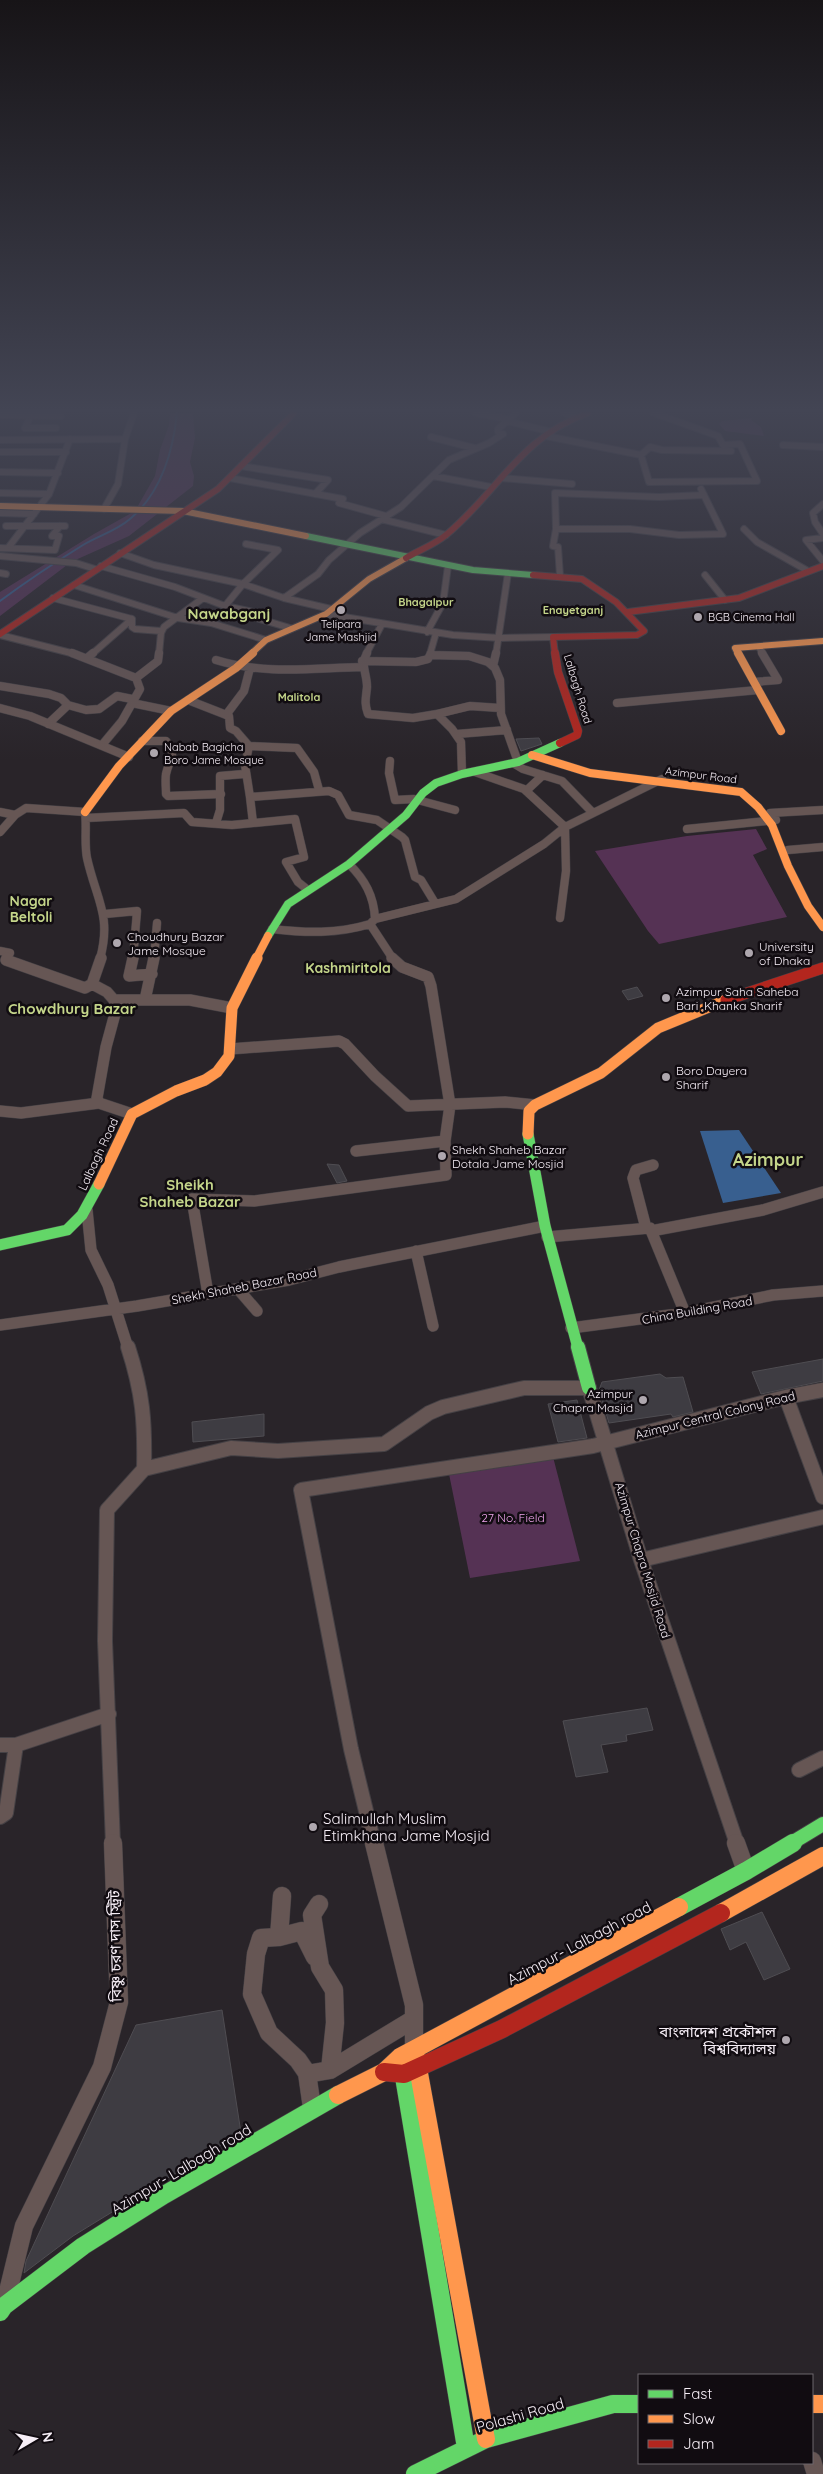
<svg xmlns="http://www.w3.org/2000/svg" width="823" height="2474" viewBox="0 0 823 2474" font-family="Quicksand,'Noto Sans Bengali',sans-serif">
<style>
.green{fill:#553254}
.water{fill:#385f8f}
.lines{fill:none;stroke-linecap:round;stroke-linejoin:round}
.stream{stroke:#385f8f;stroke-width:2}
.building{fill:#3e3c42;stroke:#4f4d52}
.street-far4-casing{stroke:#454145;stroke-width:8}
.street-far3-casing{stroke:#454145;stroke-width:9}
.street-far2-casing{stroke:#454145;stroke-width:12}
.street-far1-casing{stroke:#454145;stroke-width:16}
.street-casing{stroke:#454145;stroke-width:19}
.fast-far4-casing{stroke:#454145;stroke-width:8}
.fast-far3-casing{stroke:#454145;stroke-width:9}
.fast-far2-casing{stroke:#454145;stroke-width:12}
.fast-far1-casing{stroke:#454145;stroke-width:16}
.fast-casing{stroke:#454145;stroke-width:19}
.slow-far3-casing{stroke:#454145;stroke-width:8}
.slow-far2-casing{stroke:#454145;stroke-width:9}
.slow-far1-casing{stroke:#454145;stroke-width:12}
.slow-casing{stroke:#454145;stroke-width:19}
.jam-far3-casing{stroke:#454145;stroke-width:8}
.jam-far2-casing{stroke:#454145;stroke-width:9}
.jam-far1-casing{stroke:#454145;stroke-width:12}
.jam-casing{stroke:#454145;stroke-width:19}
.street-far4{stroke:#665654;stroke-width:6}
.street-far3{stroke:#665654;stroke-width:8}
.street-far2{stroke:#665654;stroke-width:11}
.street-far1{stroke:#665654;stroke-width:14}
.street{stroke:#665654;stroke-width:18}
.fast-far4{stroke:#63d668;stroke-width:6}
.fast-far3{stroke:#63d668;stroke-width:8}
.fast-far2{stroke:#63d668;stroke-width:11}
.fast-far1{stroke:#63d668;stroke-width:14}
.fast{stroke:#63d668;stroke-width:18}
.slow-far3{stroke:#ff974d;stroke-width:6}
.slow-far2{stroke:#ff974d;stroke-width:8}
.slow-far1{stroke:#ff974d;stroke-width:11}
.slow{stroke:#ff974d;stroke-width:18}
.jam-far3{stroke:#b3261e;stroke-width:6}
.jam-far2{stroke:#b3261e;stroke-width:8}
.jam-far1{stroke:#b3261e;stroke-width:11}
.jam{stroke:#b3261e;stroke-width:18}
.poi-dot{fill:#aea7ae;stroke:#110c11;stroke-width:2}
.labels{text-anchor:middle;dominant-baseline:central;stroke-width:5;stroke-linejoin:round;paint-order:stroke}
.far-neighbourhood-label{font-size:11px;font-weight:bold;fill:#c4d58a;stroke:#110c11}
.far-poi-label{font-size:11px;fill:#f6eef6;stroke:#110c11;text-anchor:start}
.far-street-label{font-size:11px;fill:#f6eef6;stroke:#110c11}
.poi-label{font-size:12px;fill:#f6eef6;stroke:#110c11;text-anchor:start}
.street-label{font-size:12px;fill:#f6eef6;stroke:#110c11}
.park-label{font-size:12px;fill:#efa4ec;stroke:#110c11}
.neighbourhood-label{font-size:14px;font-weight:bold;fill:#c4d58a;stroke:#110c11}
.far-district-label{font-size:15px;font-weight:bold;fill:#c4d58a;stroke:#110c11}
.quarter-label{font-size:15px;font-weight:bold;fill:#c4d58a;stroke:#110c11}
.near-poi-label{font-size:15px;fill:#f6eef6;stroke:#110c11;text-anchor:start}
.near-street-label{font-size:15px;fill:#f6eef6;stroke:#110c11}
.district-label{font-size:18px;font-weight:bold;fill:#c4d58a;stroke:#110c11}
</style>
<rect width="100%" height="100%" fill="#292429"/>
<path class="green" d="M170 413H193L195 438 190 462 194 476 193 486 129 536 71 562 0 616V592L94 534 135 511 155 476 160 450 169 425Z
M752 418 751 420 761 427 764 436 725 431 719 424 722 421Z
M756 829 767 849 753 855 787 917 659 944 648 931 595 851 687 836Z
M552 1453 580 1561 470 1578 448 1469Z"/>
<path class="water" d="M739 1130 781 1193 723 1203 700 1131Z"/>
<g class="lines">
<path class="stream" d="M0 601C27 581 54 563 83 545 98 536 116 531 130 519 161 493 173 452 177 413"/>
</g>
<path class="building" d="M539 738 542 744 521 751 516 739Z
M637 987 643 996 628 1000 622 991Z
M327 1164 339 1165 347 1181 337 1183Z
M823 1359V1381L761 1394 752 1372Z
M660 1374 666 1378 683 1377 693 1412 673 1417 671 1414 609 1423 599 1390 602 1382Z
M577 1400 587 1438 558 1442 548 1404Z
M264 1414V1436L193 1442 192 1422Z
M647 1708 653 1730 626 1735 627 1741 601 1745 608 1772 576 1777 563 1721Z
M762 1912 790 1969 764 1980 746 1942 730 1950 721 1929Z
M222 2010 241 2133 73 2236 24 2273 26 2261 136 2025Z"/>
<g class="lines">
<g class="street-far4-casing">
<path id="street-far4" d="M476 413 508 419
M564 413 575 416
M0 415 61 416
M30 417 25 428H56
M507 421 552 432
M546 436 641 455 650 447 662 450 731 451
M431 437 474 448
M0 440 125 439
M783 445 823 447
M0 452H66
M641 455 649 482 757 481 740 444 723 445 718 436 654 413
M241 466 328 480 315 494
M0 472 58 473
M433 476 491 487
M230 478 343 499 339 503 386 516
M501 478 572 484
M0 493 49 494
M823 504 813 513 815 522 823 534
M104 509 118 484 125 439 134 413
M0 513 34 514
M381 519 446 535
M6 526H65
M556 529H630L679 535 723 534 701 489
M744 529 757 542 808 571
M823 538 806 540 823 561
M0 548 55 550 59 536H52L60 526
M8 548 49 494 70 439
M120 553 154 565 243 584 284 598 331 609
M0 556 76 563 95 569
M101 566 175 587 225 606 253 612 250 616 290 628
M0 573 6 574
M705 575 725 600
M560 576 558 547 553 546 556 529 555 493 659 497 704 495
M74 585 178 618 211 623 266 640
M53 598 132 619V627L135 629 161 631
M284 598 318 574 329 560 360 533 401 507 449 460 489 443 503 434 498 432V429L516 413
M225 606 243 584 278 550 246 544
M326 614 453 635 500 638 553 637
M427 632 443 603 448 566
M0 635 75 654
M759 647 763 654
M92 654 132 619
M159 654 161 633 164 627 203 598
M366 654 382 624
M430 654 436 633
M496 654 508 573"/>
</g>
<g class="street-far3-casing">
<path id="street-far3" d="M72 653 136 678 140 689 122 721 102 745
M367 653C360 665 367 673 367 687 366 698 364 703 368 714L413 718 437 714 452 729 461 742 462 774
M431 653 430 655 469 656 488 662 495 668 500 680 501 714 518 762
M87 658 93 653
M216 660C264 675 312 668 362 667
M362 661 416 662 428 659 430 655
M493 666 496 653
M136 678 158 661 159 653
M754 682 778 680 762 653
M0 686 49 694 61 698 68 705 86 710 99 709 117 696 132 699V703L171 711
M188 700 229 716 230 728 236 731 249 746
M617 703 758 690
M0 708 30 716 129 757
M437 714 470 706 500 708
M226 715 244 691 250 668
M48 724 67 706
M457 734 507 730
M142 741H166C178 755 169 759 166 774 165 780 166 787 166 794L168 796 221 794
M249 746 297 748 314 772 319 790
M249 746 245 765 250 797
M390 761 389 773 395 800 414 799 455 810
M513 763 523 769 562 781 593 813
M475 772 524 789 565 827
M526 791 543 775
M0 812 15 815
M770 813 823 810
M86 818 184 813 192 822 232 825 295 819 304 857 286 862 298 882 308 890
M216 823 220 810V776L244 774
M253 823 250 797 329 791 338 795 349 815 377 820 402 837 405 840 415 877 421 880 435 903
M687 829 776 820
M0 832 15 815 26 808 85 812C87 827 84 843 87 858 96 899 112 915 100 959
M788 850 823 847
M349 864C365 880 374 896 375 919L370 924 393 959
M105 914 137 911 133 959
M560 918 566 871 565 827
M375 919 456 899 544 844 565 827 662 779
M272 929C306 933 337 934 370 924
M0 951 10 953 6 959
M154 959 157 923"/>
</g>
<g class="street-far2-casing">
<path id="street-far2" d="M7 958 6 960 85 988 92 984
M133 958 129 976 152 974
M92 984 101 958
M92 984 107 992 114 1000 116 1010 106 1047 97 1098 99 1103 132 1114
M114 1000H190L232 1008
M145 1000 154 958
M230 1049 339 1041 345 1044 375 1076 408 1106 505 1102 535 1105
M0 1111 21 1113 99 1103
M356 1151 445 1141 450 1105 431 986 428 977 402 967 392 958
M87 1210 91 1250 108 1285 128 1348
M646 1228 633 1178 636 1170 653 1165
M651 1231 763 1210 823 1192
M547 1237 650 1228 685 1313
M416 1251 433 1326
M238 1289 257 1311
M208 1294 192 1199 254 1201 446 1175 445 1141
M0 1325 137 1306 289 1280 339 1267 545 1226
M571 1328 685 1313 773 1295 823 1291"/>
</g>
<g class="street-far1-casing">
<path id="street-far1" d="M786 1397 823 1497
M144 1469 231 1448 278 1451 384 1444 429 1413 443 1407 524 1388H589L641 1560 737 1844
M641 1560 823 1517
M0 1745H16L109 1714
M799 1770 823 1758
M0 1817 6 1813 16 1745
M113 1844 105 1641 107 1510 144 1469C145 1422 143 1393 128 1347
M374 1844 351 1749 301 1490 593 1446 786 1397 823 1390"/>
</g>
<g class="street-casing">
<path id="street" d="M374 1843 414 2005V2049
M736 1843 746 1871
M282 1896 279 1937 302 1931 315 1957
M319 1904 312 1915 320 1967 334 1990 335 2023 330 2070
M279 1937 261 1938 256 1954 252 1994 269 2033 298 2060 307 2073 312 2108
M307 2074 330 2070 414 2019
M6 2300 24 2226 102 2067 119 2002 113 1843
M812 2461 816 2474"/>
</g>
<g class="fast-far4-casing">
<path id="fast-far4" d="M306 536 473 570 533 575"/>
</g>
<g class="fast-far3-casing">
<path id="fast-far3" d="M268 936 288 904 349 864 406 815 423 793 436 783 462 774 518 762 560 743"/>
</g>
<g class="fast-far2-casing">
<path id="fast-far2" d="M528 1134 545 1226 578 1348
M0 1245 67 1230 82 1215 99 1184"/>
</g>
<g class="fast-far1-casing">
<path id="fast-far1" d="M578 1347 589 1388
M790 1844 823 1824"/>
</g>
<g class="fast-casing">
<path id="fast" d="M679 1907 746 1871 793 1843
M402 2065 466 2448
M0 2312 4 2306 83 2246 164 2195 338 2095
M415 2474 486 2439 613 2404H639"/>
</g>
<g class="slow-far3-casing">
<path id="slow-far3" d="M0 506 183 511 306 536
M251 654 266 640 326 614 369 579 406 558
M738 654 735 648 823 641"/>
</g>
<g class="slow-far2-casing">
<path id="slow-far2" d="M738 653 781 731
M532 755 590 773 741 792 758 807 772 825 788 866 808 906 823 927
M85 812 119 766 171 711 236 668 253 653
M256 959 268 936"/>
</g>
<g class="slow-far1-casing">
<path id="slow-far1" d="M528 1134 529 1111 535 1105 601 1073 658 1028 726 1000
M99 1184 132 1114 176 1091 205 1080 217 1072 229 1056 232 1008 257 958"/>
</g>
<g class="slow-casing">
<path id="slow" d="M721 1913 823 1856
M416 2057 486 2439
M338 2095 384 2072 400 2057 679 1907
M812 2404H823"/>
</g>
<g class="jam-far3-casing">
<path id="jam-far3" d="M406 558C419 550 434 545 446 535 498 492 520 437 588 413
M533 575 582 579 616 602 644 631 637 635 553 637 555 654
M628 612 739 598 823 566
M0 634 218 489 294 413"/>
</g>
<g class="jam-far2-casing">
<path id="jam-far2" d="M555 653 558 672 578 731 577 735 560 743"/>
</g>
<g class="jam-far1-casing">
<path id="jam-far1" d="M726 1000 823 968"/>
</g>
<g class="jam-casing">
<path id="jam" d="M384 2072 404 2074 502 2029 721 1913"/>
</g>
<use href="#street-far4" class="street-far4"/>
<use href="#street-far3" class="street-far3"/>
<use href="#street-far2" class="street-far2"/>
<use href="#street-far1" class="street-far1"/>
<use href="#street" class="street"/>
<use href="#fast-far4" class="fast-far4"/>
<use href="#fast-far3" class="fast-far3"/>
<use href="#fast-far2" class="fast-far2"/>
<use href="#fast-far1" class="fast-far1"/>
<use href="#fast" class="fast"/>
<use href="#slow-far3" class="slow-far3"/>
<use href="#slow-far2" class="slow-far2"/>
<use href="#slow-far1" class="slow-far1"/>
<use href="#slow" class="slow"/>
<use href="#jam-far3" class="jam-far3"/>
<use href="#jam-far2" class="jam-far2"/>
<use href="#jam-far1" class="jam-far1"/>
<use href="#jam" class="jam"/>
</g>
<linearGradient id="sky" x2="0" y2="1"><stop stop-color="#171417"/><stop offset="0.54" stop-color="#434554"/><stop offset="1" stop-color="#434554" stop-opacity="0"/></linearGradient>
<rect width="823" height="760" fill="url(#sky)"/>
<g class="poi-dot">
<circle cx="341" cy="610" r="5"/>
<circle cx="698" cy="617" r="5"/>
<circle cx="154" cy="753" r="5"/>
<circle cx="117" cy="943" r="5"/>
<circle cx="749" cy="953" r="5"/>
<circle cx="666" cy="998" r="5"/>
<circle cx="666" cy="1077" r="5"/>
<circle cx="442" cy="1156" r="5"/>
<circle cx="643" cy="1400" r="5"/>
<circle cx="313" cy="1827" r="5"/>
<circle cx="786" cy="2040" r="5"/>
</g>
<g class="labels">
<g class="far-neighbourhood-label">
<text x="426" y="602">Bhagalpur</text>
<text x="573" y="610">Enayetganj</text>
<text x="299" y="697">Malitola</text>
</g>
<g class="far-poi-label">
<text x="708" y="617">BGB Cinema Hall</text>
<text x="341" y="624" text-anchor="middle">Telipara<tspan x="341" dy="13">Jame Mashjid</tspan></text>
<text x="164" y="747">Nabab Bagicha<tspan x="164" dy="13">Boro Jame Mosque</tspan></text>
</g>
<g class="far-street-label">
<text transform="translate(578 689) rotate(73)">Lalbagh Road</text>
<text transform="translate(701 775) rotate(7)">Azimpur Road</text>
</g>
<g class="poi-label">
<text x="127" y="936">Choudhury Bazar<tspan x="127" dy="14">Jame Mosque</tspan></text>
<text x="759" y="946">University<tspan x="759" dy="14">of Dhaka</tspan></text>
<text x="676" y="991">Azimpur Saha Saheba<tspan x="676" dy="14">Bari ,Khanka Sharif</tspan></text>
<text x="676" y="1070">Boro Dayera<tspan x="676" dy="14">Sharif</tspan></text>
<text x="452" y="1149">Shekh Shaheb Bazar<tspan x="452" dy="14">Dotala Jame Mosjid</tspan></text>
<text x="633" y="1393" text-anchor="end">Azimpur<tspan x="633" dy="14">Chapra Masjid</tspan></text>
</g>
<g class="street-label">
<text transform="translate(98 1154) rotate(-65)">Lalbagh Road</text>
<text transform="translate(244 1286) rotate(-11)">Shekh Shaheb Bazar Road</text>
<text transform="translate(697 1310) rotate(-10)">China Building Road</text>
<text transform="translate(715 1415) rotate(-14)">Azimpur Central Colony Road</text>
<text transform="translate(643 1560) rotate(73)">Azimpur Chapra Mosjid Road</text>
</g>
<g class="park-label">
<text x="513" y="1517">27 No. Field</text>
</g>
<g class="neighbourhood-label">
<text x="31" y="901">Nagar<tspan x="31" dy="16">Beltoli</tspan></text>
<text x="348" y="968">Kashmiritola</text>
</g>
<g class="far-district-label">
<text x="229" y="613">Nawabganj</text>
</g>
<g class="quarter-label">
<text x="72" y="1008">Chowdhury Bazar</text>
<text x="190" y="1184">Sheikh<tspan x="190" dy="17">Shaheb Bazar</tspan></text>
</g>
<g class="near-poi-label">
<text x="323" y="1818">Salimullah Muslim<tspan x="323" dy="17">Etimkhana Jame Mosjid</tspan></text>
<text x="776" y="2031" text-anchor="end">বাংলাদেশ প্রকৌশল<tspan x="776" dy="17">বিশ্ববিদ্যালয়</tspan></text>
</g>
<g class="near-street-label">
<text transform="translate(579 1943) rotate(-28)">Azimpur- Lalbagh road</text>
<text transform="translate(115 1946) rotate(-91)">বিষ্ণু চরণ দাস স্ট্রিট</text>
<text transform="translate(181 2169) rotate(-31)">Azimpur- Lalbagh road</text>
<text transform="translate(520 2415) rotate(-16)">Polashi Road</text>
</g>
<g class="district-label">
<text x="768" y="1159">Azimpur</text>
</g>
</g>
<rect x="638" y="2374" width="175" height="90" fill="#110c11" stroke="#6d666d"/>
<rect x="648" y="2390" width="25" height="8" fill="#63d668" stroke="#6d666d"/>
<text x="683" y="2399" font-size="15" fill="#f6eef6">Fast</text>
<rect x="648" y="2415" width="25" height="8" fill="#ff974d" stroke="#6d666d"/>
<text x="683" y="2424" font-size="15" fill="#f6eef6">Slow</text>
<rect x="648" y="2440" width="25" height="8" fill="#b3261e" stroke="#6d666d"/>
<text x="683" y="2449" font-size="15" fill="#f6eef6">Jam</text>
<g transform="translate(35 2439) rotate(81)" stroke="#110c11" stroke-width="4" paint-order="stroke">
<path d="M0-4L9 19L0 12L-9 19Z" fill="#f6eef6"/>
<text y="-8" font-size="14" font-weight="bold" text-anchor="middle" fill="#f6eef6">N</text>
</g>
</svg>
